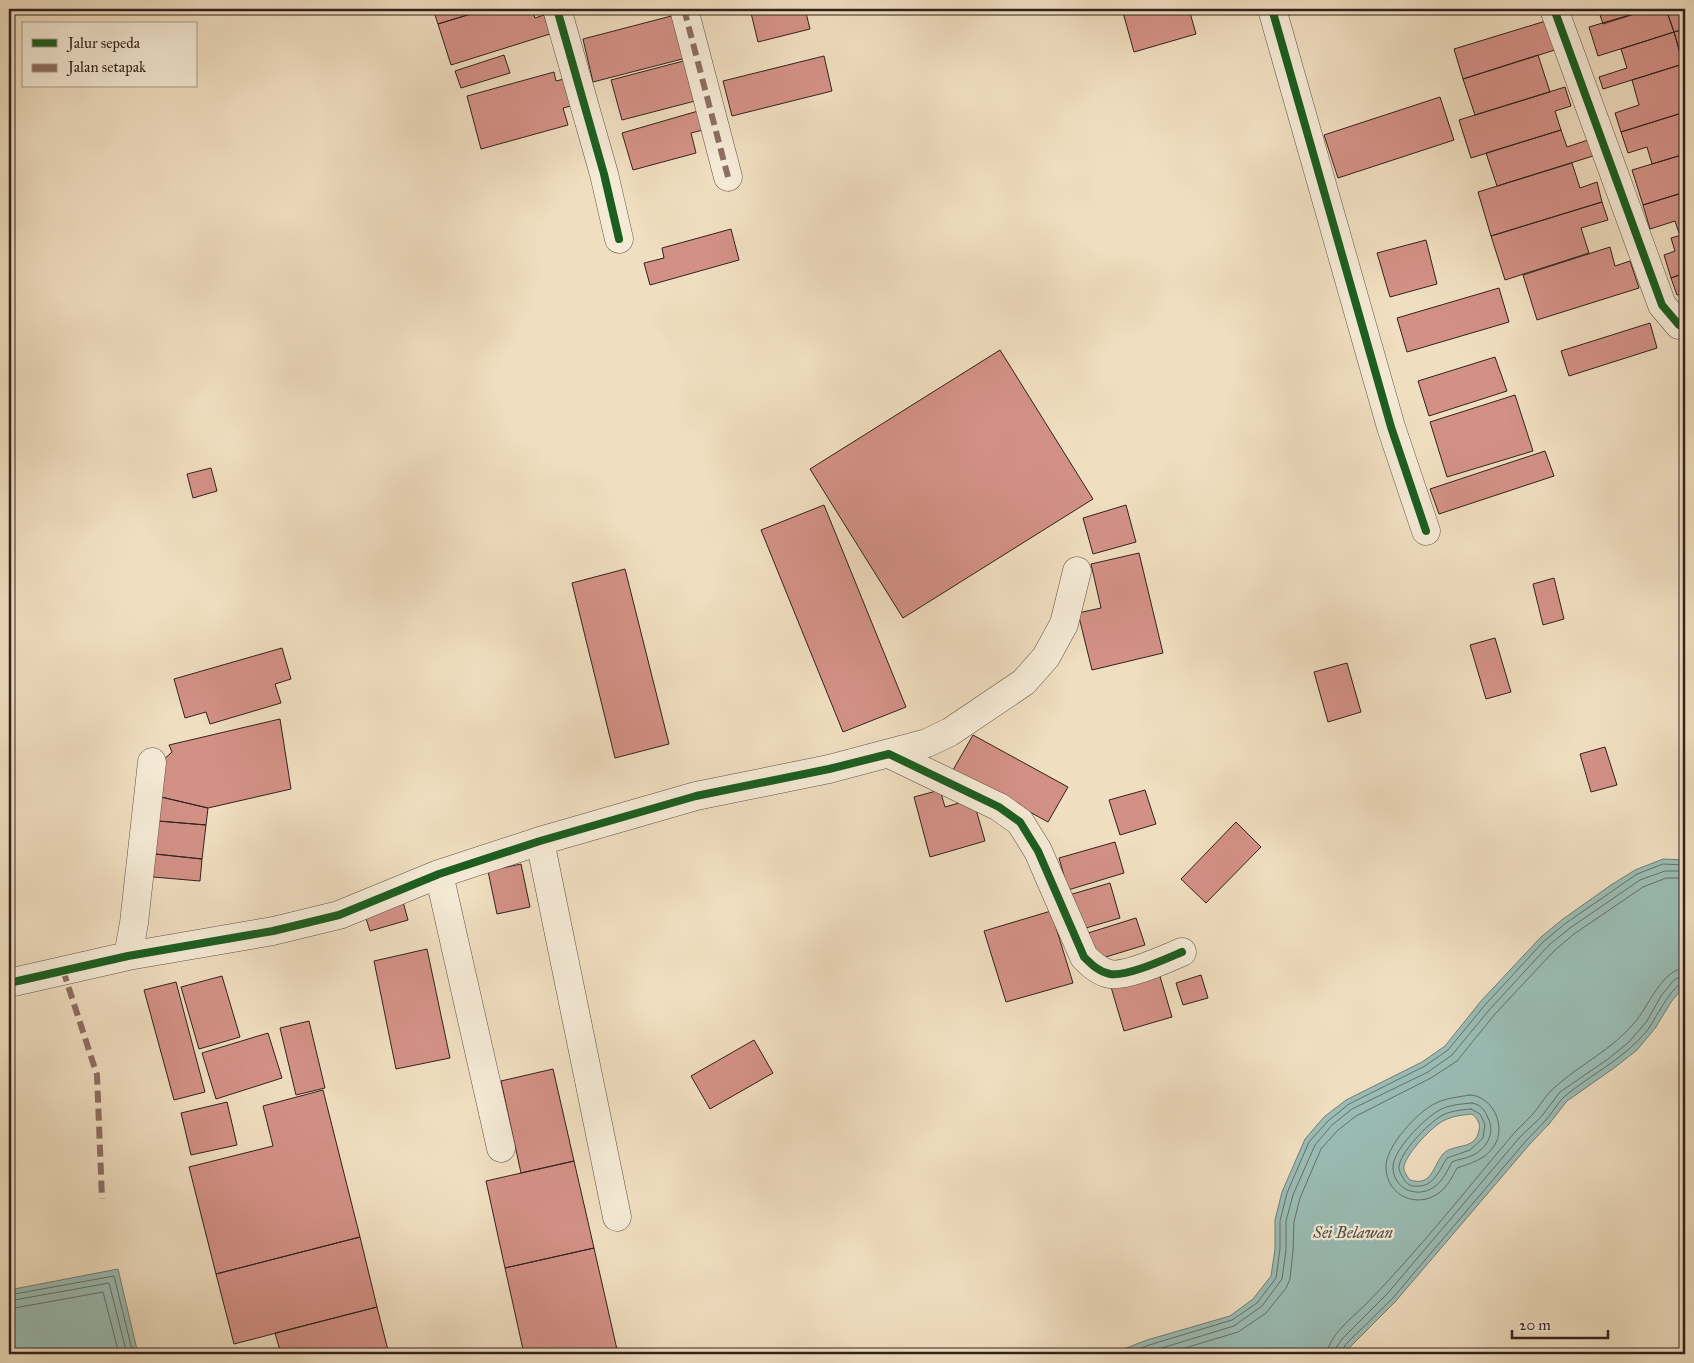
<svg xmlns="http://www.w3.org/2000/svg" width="1694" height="1363" viewBox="0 0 1694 1363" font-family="'IM FELL Great Primer',serif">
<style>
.water{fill:#9abcb4;stroke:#707e77;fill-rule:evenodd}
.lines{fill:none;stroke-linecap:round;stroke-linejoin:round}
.shore{stroke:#666f68;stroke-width:1}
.building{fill:#d39186;stroke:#31221c}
.minor-casing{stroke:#615145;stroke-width:29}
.minor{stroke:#f5ead6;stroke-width:28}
.quiet{stroke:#8d6e63;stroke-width:6;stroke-dasharray:12 6;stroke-linecap:butt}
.cycleway-casing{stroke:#f5ead6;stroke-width:11}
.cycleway{stroke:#1b5e20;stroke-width:8}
.labels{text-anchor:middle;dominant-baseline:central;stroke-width:4.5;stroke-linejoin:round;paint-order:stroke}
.water-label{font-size:16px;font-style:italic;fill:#50504a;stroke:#f5ead6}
</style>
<rect width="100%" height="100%" fill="#f0dec0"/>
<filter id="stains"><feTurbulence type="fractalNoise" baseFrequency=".004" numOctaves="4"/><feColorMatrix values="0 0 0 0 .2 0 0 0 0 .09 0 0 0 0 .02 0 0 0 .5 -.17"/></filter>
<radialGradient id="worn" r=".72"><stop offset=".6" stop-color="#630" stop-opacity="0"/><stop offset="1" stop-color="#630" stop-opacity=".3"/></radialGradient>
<path class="water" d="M1663 859 1685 860V985L1671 1002 1656 1027 1637 1050 1614 1068 1567 1101 1549 1124 1529 1145 1395 1302 1351 1346 1345 1354H1111L1147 1340 1230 1316 1253 1299 1271 1276 1275 1249V1220L1282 1192 1305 1139 1324 1117 1346 1100 1422 1062 1445 1046 1481 1001 1541 937 1563 919 1611 885 1635 870ZM1472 1114C1477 1118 1481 1124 1479 1130 1476 1151 1453 1143 1443 1154 1433 1166 1432 1187 1410 1180 1407 1176 1403 1171 1404 1166 1407 1153 1433 1125 1445 1120 1453 1116 1463 1115 1472 1114Z
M118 1269 138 1354H9V1290Z"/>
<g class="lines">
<path class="shore" d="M1470 1095C1493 1096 1507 1127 1494 1146 1485 1160 1471 1163 1457 1168 1452 1177 1448 1186 1439 1193 1417 1209 1387 1196 1386 1168 1384 1148 1418 1111 1436 1103 1446 1098 1459 1097 1470 1095Z
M1472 1103C1480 1104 1485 1110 1488 1118 1496 1133 1486 1150 1471 1156 1465 1159 1458 1159 1452 1162 1447 1171 1443 1181 1434 1187 1417 1199 1393 1189 1393 1167 1393 1150 1424 1119 1438 1111 1447 1105 1461 1104 1472 1103Z
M1471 1109 1480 1114 1485 1124 1483 1138 1470 1150 1447 1158C1440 1169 1434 1186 1419 1186 1413 1187 1408 1185 1405 1181 1402 1176 1399 1172 1399 1167 1400 1152 1428 1124 1441 1116 1449 1111 1461 1110 1471 1109Z
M9 1295 114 1276 133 1354
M9 1301 109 1283 127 1354
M9 1309 103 1292 119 1354
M1125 1354 1149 1345 1232 1320 1257 1303 1276 1278 1280 1249V1221L1287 1193 1309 1142 1328 1121 1349 1104 1425 1066 1448 1050 1485 1005 1544 941 1566 923 1637 874 1663 864 1685 865
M1142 1354 1234 1326 1262 1306 1282 1279 1286 1250V1221L1293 1195 1315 1145 1332 1125 1352 1109 1428 1072 1452 1055 1490 1009 1549 945 1570 928 1640 880 1665 871H1685
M1165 1354 1238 1332 1266 1313 1286 1288 1290 1279 1293 1251 1294 1222 1300 1198 1321 1149 1337 1131 1356 1116 1431 1078 1457 1061 1495 1014 1554 951 1574 934 1643 887 1666 878H1685
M1327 1354C1328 1336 1354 1316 1366 1304 1419 1250 1466 1190 1515 1132 1522 1125 1530 1118 1536 1110 1542 1103 1547 1093 1555 1087 1582 1063 1612 1050 1635 1022 1649 1006 1662 969 1685 968
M1335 1354 1336 1348 1342 1339 1387 1294 1520 1137 1541 1117 1560 1092 1608 1059 1629 1042 1647 1021 1661 996 1674 980 1679 977 1685 976
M1341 1354 1342 1350 1347 1343 1392 1299 1525 1142C1532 1134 1540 1127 1546 1120 1553 1112 1558 1102 1565 1096 1593 1073 1622 1060 1646 1032 1655 1021 1672 983 1685 982"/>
</g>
<path class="building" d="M433 9H487L438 24Z
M487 9H532L535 18 544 15 550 34 451 65 438 24Z
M771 9H805L810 29 758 42 751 13Z
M1122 9H1189L1196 34 1134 52Z
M1598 9H1650L1603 24Z
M1650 9H1666L1674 32 1598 56 1589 27Z
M1666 9H1685V29L1674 32Z
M679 14 690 57 593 82 583 39Z
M1549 20 1558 49 1463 79 1454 49Z
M1685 29V63L1683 64 1674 32Z
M1674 32 1683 64 1603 89 1599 77 1627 68 1621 49Z
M504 55 510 73 461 88 455 71Z
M1538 55 1550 92 1475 115 1463 79Z
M824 56 832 91 732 116 723 81Z
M691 59 695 101 622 120 611 80Z
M1683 64 1685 70V112L1621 132 1615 113 1639 105 1632 80Z
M554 72 556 81 564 79 571 106 563 108 568 125 481 149 467 96Z
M1565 87 1571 106 1555 111 1561 130 1471 158 1459 120Z
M1440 97 1454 140 1338 178 1324 135Z
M705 109 711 128 691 133 696 153 633 170 622 133Z
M1685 112V154L1652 164 1647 147 1628 153 1621 132Z
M1561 130 1567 147 1588 140 1593 156 1497 186 1486 153Z
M1685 154V192L1643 205 1632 170Z
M1572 163 1580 188 1597 182 1602 202 1491 236 1478 192Z
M1685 192V234L1680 236 1675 221 1650 229 1643 205Z
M1602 202 1608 220 1581 228 1589 253 1505 280 1491 236Z
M731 229 739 260 650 285 644 263 664 258 662 248Z
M1685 234V273L1671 278 1664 255 1675 251 1671 238Z
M1426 240 1437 284 1390 297 1377 253Z
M1610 247 1615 266 1630 261 1639 288 1537 320 1523 275Z
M1685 273V293L1677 295 1671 278Z
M1499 288 1509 322 1407 352 1397 318Z
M1650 323 1657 348 1569 376 1561 351Z
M1000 350 1093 499 903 618 810 469Z
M1495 357 1507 391 1429 416 1418 381Z
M1515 395 1533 451 1447 477 1430 422Z
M1545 451 1554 476 1439 514 1430 489Z
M211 468 217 491 193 498 187 474Z
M824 505 906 707 843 732 761 530Z
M1126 505 1136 542 1093 554 1083 518Z
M1139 553 1163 653 1092 670 1078 613 1101 608 1091 564Z
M625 569 669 744 615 758 572 583Z
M1554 578 1564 619 1543 625 1533 584Z
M1495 638 1511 692 1486 699 1470 645Z
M282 648 291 679 275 684 281 703 210 724 206 712 185 718 174 679Z
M1347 663 1361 712 1328 722 1314 672Z
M280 719 291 789 208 808 161 797V762L172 752 169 745Z
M973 735 1068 787 1048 822 953 770Z
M1605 747 1617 785 1591 792 1580 754Z
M940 790 945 807 973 799 985 841 930 857 914 797Z
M1145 790 1156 824 1120 835 1109 800Z
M161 797 208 808 206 825 158 821Z
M158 821 206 825 202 859 155 854Z
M1236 822 1261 847 1206 903 1181 879Z
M1115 842 1124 873 1068 890 1059 858Z
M155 854 202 859 200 881 153 877Z
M521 864 530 907 497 914 488 871Z
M1110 883 1120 918 1079 930 1069 895Z
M402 898 408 920 370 931 363 909Z
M1051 911 1073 983 1006 1002 984 931Z
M1136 918 1145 945 1096 960 1088 933Z
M427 949 450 1058 396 1069 374 961Z
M1159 973 1172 1017 1124 1031 1111 987Z
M1201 975 1208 998 1183 1005 1176 983Z
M222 976 240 1037 199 1049 181 987Z
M176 982 205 1092 174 1100 144 990Z
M309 1021 325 1088 296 1095 280 1028Z
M268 1033 282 1078 216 1099 202 1053Z
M754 1040 773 1073 710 1109 691 1076Z
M553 1069 574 1161 521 1173 501 1081Z
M323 1090 360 1237 216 1274 189 1167 273 1146 263 1106Z
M227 1102 237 1145 191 1155 181 1113Z
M574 1161 594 1248 505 1268 486 1181Z
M360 1237 377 1307 234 1344 216 1274Z
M594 1248 618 1354H524L505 1268Z
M377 1307 389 1354H281L275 1333Z"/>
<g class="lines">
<g class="minor-casing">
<path id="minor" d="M557 9 604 174 619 239
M684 9 728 177
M1272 9 1391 427 1426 531
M1554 9 1662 305 1679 325 1685 326
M889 754 999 807 1020 822 1038 851 1084 957C1091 964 1099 972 1110 974 1127 977 1165 959 1182 952
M540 841 617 1217
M439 874 501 1148
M128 956 134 923 152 762
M9 983 128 956 273 931 339 915 439 874 540 841 696 796 829 769 927 743 950 732 1024 682 1046 657 1064 624 1077 571"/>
</g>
<use href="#minor" class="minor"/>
<path class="quiet" d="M684 9 728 177
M63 970 97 1075 102 1199"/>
<g class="cycleway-casing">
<path id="cycleway" d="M557 9 604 174 619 239
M1272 9 1391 427 1426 531
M1554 9 1662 305 1679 325 1685 326
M9 983 128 956 273 931 339 915 439 874 540 841 696 796 829 769 889 754 999 807 1020 822 1038 851 1084 957C1091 964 1099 972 1110 974 1127 977 1165 959 1182 952"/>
</g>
<use href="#cycleway" class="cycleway"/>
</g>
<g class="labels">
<g class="water-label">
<text x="1353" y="1232">Sei Belawan</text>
</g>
</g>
<rect width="1694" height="1363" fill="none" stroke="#f0dec0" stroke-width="30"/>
<rect x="10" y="10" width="1674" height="1343" fill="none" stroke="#31221c" stroke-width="2.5"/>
<rect x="15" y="15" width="1664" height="1333" fill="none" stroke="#31221c"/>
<rect x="22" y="22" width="175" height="65" fill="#f5ead6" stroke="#a79a8c"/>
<rect x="32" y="39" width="25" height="8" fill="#1b5e20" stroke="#a79a8c"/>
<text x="68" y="48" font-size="15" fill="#31221c">Jalur sepeda</text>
<rect x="32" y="64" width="25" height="8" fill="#8d6e63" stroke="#a79a8c"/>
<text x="68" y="72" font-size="15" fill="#31221c">Jalan setapak</text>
<path d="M1512 1330v8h96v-8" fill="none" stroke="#31221c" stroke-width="2.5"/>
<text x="1519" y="1330" font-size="15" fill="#31221c" stroke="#f5ead6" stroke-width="4" paint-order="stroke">20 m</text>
<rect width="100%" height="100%" filter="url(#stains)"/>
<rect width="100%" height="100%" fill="url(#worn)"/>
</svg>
